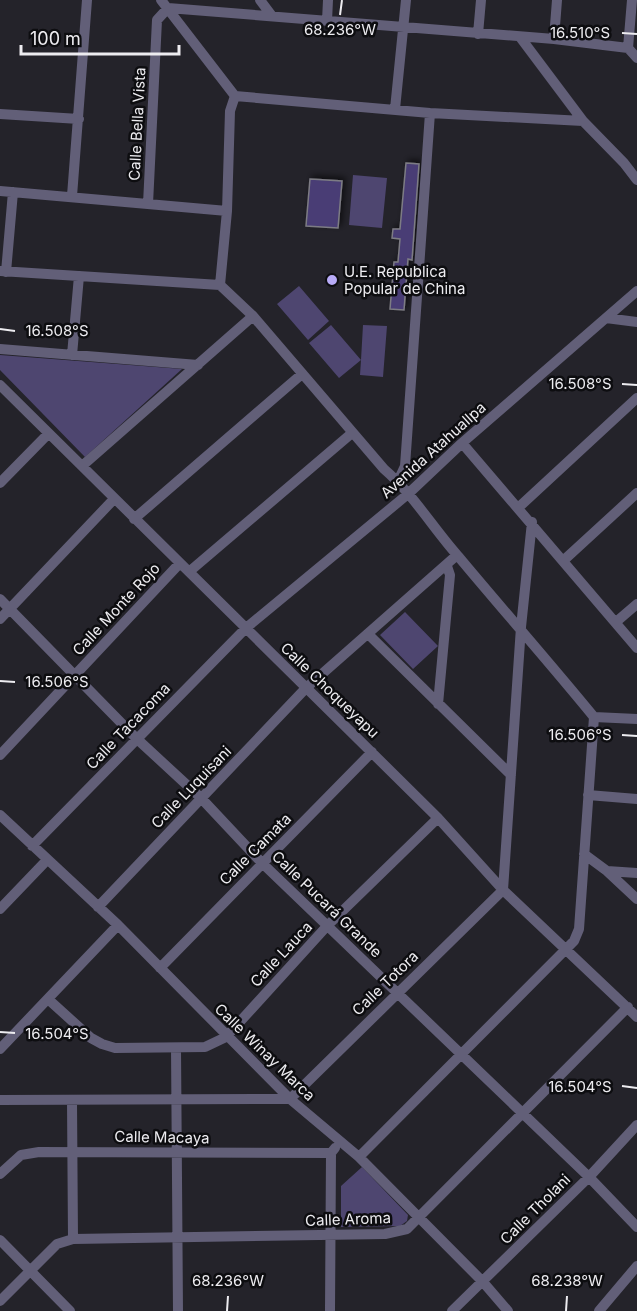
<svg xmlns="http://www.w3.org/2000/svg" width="637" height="1311" viewBox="0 0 637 1311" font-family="Inter,sans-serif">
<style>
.green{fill:#4e4670}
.building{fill:#483d74;stroke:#7d7c84;stroke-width:1.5;filter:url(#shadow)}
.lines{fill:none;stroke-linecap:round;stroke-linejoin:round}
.minor{stroke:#625f78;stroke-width:10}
.ticks{fill:none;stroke:#edecf0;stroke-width:2}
.poi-dot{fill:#b8abf7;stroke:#0d0d10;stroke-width:2}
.labels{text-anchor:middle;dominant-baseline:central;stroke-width:5;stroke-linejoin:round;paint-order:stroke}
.street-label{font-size:15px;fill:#edecf0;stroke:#0d0d10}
.poi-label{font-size:15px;fill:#edecf0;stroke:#0d0d10;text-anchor:start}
.ticks-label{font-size:15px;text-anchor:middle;fill:#edecf0;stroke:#0d0d10;stroke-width:5;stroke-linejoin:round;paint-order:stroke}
</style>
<defs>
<filter id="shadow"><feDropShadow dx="3" dy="-3" stdDeviation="3" flood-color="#0009"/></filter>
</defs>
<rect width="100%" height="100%" fill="#24232a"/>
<path class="green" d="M353 175 387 178 382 228 349 225Z
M299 286 329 321 308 340 277 304Z
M331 325 361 360 363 325 387 326 383 377 360 375 361 360 339 378 309 343Z
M0 355 182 369 85 457 0 370Z
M405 612 438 646 413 669 380 635Z
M362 1167 408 1215 407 1221 400 1226 341 1227V1186Z"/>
<path class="building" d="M406 163 419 164 412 260 408 259 404 310 390 309 394 262H398L400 239 392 238 393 229H400Z
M310 179 342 181 338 228 306 226Z"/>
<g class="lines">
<path class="minor" d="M161 0 235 96
M260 0 272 16
M632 0 628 48 637 58
M327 21 328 0
M478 34 481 0
M520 37 583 121 624 163 637 180
M554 39 557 0
M395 109 406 0
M0 114 79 119
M0 191 227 211
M72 196 87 0
M148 204 157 20 168 8 554 39 628 48
M0 271 220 285 253 316 384 469C413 494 433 528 458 556 503 610 549 662 594 717L579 929 574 941 359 1157
M6 272 13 192
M220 285 227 211 230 111 235 96 430 113 583 121
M606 318 637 322
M0 349 198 365
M72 355 79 276
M0 385 438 818 503 890 637 1017
M462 443 637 648
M82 466 253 316
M398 481 405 466 430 113
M0 483 48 434
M518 508 637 398
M134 519 302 374
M564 560 637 493
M190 571 352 433
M0 599 136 738 201 798 262 863 589 1177 637 1227
M0 619 114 499
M616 622 637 604
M368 634 511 775
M438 704 450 575 447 566
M594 717 637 719
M0 755 180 563
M588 795 637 799
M0 815 118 925 290 1099 359 1157 483 1282 508 1311
M32 846 246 628 408 494 462 443 637 291
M584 854 607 871 637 899
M607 871 637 873
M98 907 306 688 457 555
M0 909 47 860
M160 968 372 752
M49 1000 91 1038 102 1044 115 1048 205 1047 226 1037 327 926 438 818
M176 1048 178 1311
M0 1049 118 925
M0 1100 290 1099 503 890 521 627 532 522
M72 1102 73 1239
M0 1174 21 1155 39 1152 331 1153
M0 1240 70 1311
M0 1301 57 1244 73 1239 385 1234 407 1229 628 1007
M330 1311 331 1153 335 1148
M452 1311 589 1177 637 1125
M599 1311 637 1266"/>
</g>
<path class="ticks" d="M340 15 342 0M622 33 637 34M0 329 15 331M622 384 637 385M0 681 15 682M622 735 637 736M0 1032 15 1033M622 1086 637 1088M227 1311 228 1296M566 1311 567 1296"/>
<circle class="poi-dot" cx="332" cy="280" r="6"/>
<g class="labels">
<g class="street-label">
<text transform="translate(137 124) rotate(-87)">Calle Bella Vista</text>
<text transform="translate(433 450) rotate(-42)">Avenida Atahuallpa</text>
<text transform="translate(116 609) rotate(-47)">Calle Monte Rojo</text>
<text transform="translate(330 690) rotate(44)">Calle Choqueyapu</text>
<text transform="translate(128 726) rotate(-46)">Calle Tacacoma</text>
<text transform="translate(191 787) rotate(-46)">Calle Luquisani</text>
<text transform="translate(255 849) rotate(-45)">Calle Camata</text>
<text transform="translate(327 904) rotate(44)">Calle Pucará Grande</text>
<text transform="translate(281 954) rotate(-47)">Calle Lauca</text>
<text transform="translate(385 983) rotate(-44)">Calle Totora</text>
<text transform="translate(265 1052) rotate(44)">Calle Winay Marca</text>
<text transform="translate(162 1137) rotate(1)">Calle Macaya</text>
<text transform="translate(535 1209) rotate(-45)">Calle Tholani</text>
<text transform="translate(348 1219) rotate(-2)">Calle Aroma</text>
</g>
<g class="poi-label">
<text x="344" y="271">U.E. Republica<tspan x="344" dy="17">Popular de China</tspan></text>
</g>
</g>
<g class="ticks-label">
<text x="340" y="35">68.236°W</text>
<text x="580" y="38">16.510°S</text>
<text x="57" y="336">16.508°S</text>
<text x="580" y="389">16.508°S</text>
<text x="57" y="687">16.506°S</text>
<text x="580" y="740">16.506°S</text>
<text x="57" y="1039">16.504°S</text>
<text x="580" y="1092">16.504°S</text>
<text x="228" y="1286">68.236°W</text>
<text x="567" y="1286">68.238°W</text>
</g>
<path d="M21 45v9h158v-9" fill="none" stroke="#edecf0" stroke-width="3"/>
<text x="30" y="45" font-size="18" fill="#edecf0" stroke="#0d0d10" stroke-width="4.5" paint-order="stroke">100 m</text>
</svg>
